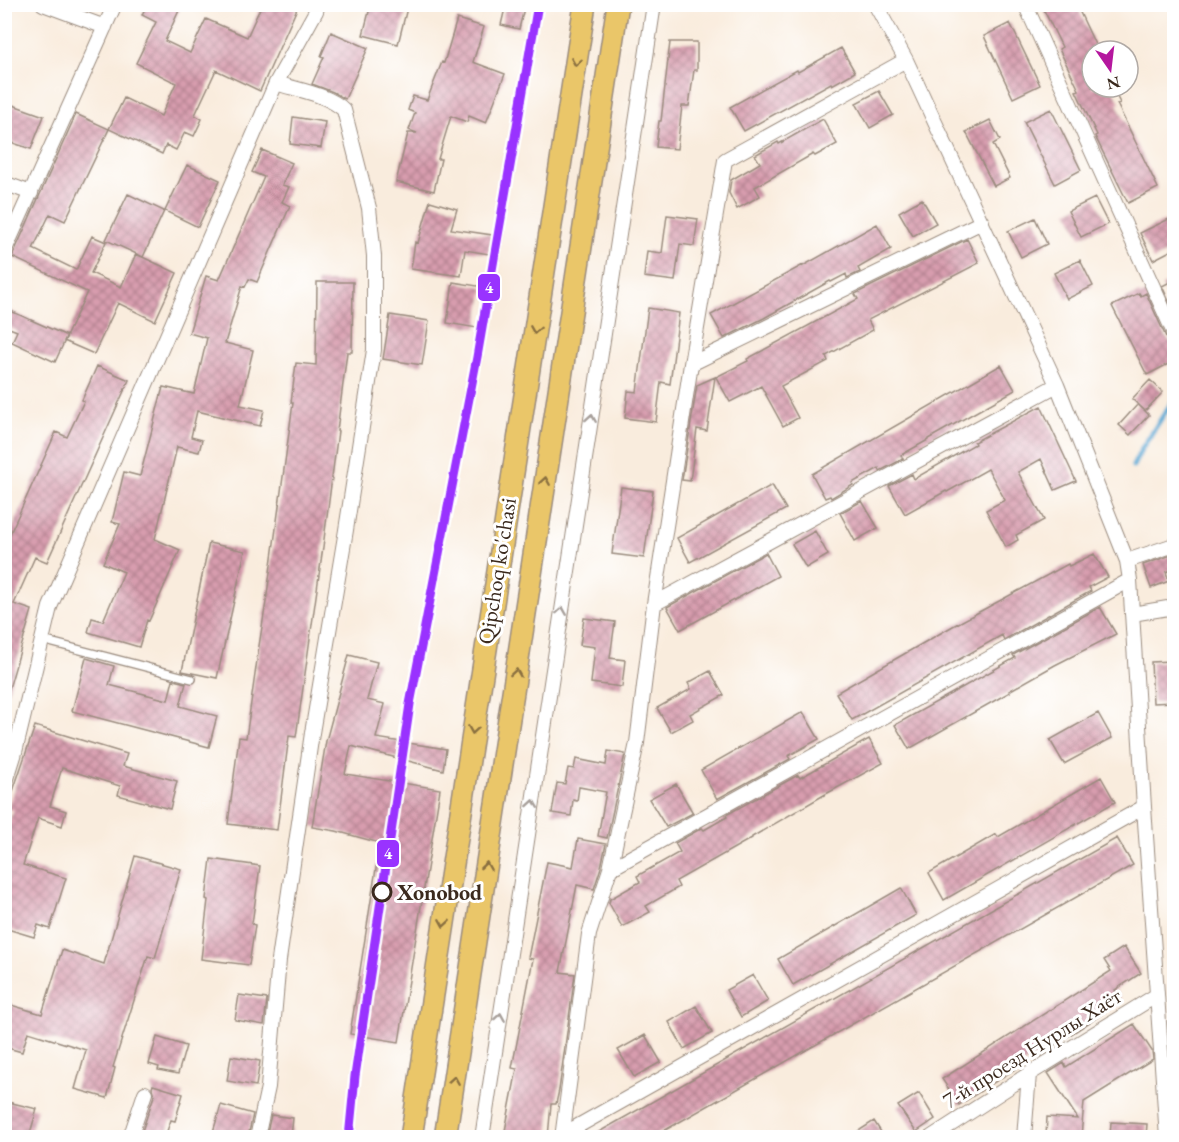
<svg xmlns="http://www.w3.org/2000/svg" width="1179" height="1142" viewBox="0 0 1179 1142" font-family="'EB Garamond',serif">
<style>
.lines{fill:none;stroke-linecap:round;stroke-linejoin:round}
.stream{stroke:#5aa9d4;stroke-width:5}
.building{fill:url(#building-cross-hatch)}
.lane-casing{stroke:#9a8b7e;stroke-width:10}
.street-casing{stroke:#9a8b7e;stroke-width:16}
.primary-casing{stroke:#9a8b7e;stroke-width:24}
.lane{stroke:#fff;stroke-width:7}
.street{stroke:#fff;stroke-width:14}
.primary{stroke:#eac669;stroke-width:21}
.metro-1-casing{stroke:#fff;stroke-width:14}
.metro-1{stroke:#93f;stroke-width:9}
.oneway{stroke:#8a7040}
.oneway2{stroke:#a79f9a}
.stop-dot{fill:#fff;stroke:#3b2a1e;stroke-width:3}
.labels{text-anchor:middle;dominant-baseline:central;stroke-width:6;stroke-linejoin:round;paint-order:stroke}
.street-label{font-size:22px;fill:#3b2a1e;stroke:#fff}
.stop-label{font-size:22px;font-weight:bold;fill:#3b2a1e;stroke:#fff;text-anchor:start}
.line-badge{stroke:#fff;stroke-width:2}
.badge-label{font-size:16px;text-anchor:middle;font-weight:bold;fill:#fff}
</style>
<defs>
<pattern id="building-cross-hatch" width="8" height="8" patternUnits="userSpaceOnUse" patternTransform="scale(1.5)"><rect width="8" height="8" fill="#d89daf"/><path d="M0 0l8 8M0 8l8-8" fill="none" stroke="#b0808e"/></pattern>
</defs>
<rect width="100%" height="100%" fill="#fff"/>
<filter id="ink" filterUnits="userSpaceOnUse"><feTurbulence type="fractalNoise" baseFrequency=".0167" numOctaves="2"/><feDisplacementMap in="SourceGraphic" scale="12" xChannelSelector="R" yChannelSelector="G"/><feConvolveMatrix kernelMatrix="1 2 1 2 8 2 1 2 1" color-interpolation-filters="sRGB"/></filter>
<filter id="wash" filterUnits="userSpaceOnUse"><feTurbulence type="fractalNoise" baseFrequency=".008" numOctaves="4" result="noise"/><feDisplacementMap in="SourceGraphic" scale="24" xChannelSelector="R" yChannelSelector="G"/><feGaussianBlur stdDeviation="1.35" result="paint"/><feColorMatrix in="noise" values="0 0 0 0 0 0 0 0 0 0 0 0 0 0 0 0 0 1.4 0 .05"/><feComposite in="paint" operator="in"/></filter>
<g filter="url(#wash)">
<rect width="100%" height="100%" fill="#f9ecdd"/>
<g class="lines">
<path class="stream" d="M1133 466 1142 448 1174 399"/>
</g>
<g id="blocks">
<path class="building" d="M147 4H182L165 41 190 53 206 19 247 37 262 4H299L260 91 216 70 195 115 202 119 194 136 185 132 176 150 166 145 162 154 109 129 124 98 161 116 176 83 136 63 156 22 142 15Z
M371 4H408L398 44 363 35Z
M506 4H525L519 29 501 25Z
M1041 4H1076L1098 51H1092V87H1112L1120 103 1117 104 1158 188 1128 203 1095 136 1097 135 1076 91 1079 90 1059 49 1062 47Z
M457 19 484 27 473 62 505 74 486 123 469 116 467 122 451 116 438 159H441L434 191 396 182 408 133H417L409 130 415 113 408 110 413 96 427 100 442 62 444 63Z
M1010 23 1040 85 1013 98 984 36Z
M331 32 368 48 345 99 333 92 312 84 324 57 321 56Z
M670 42H697V70H694L689 106H682L677 149 656 147 659 121H661Z
M841 48 855 72 832 85 831 83 744 131 730 107 797 70 798 72Z
M879 91 893 115 870 128 856 103Z
M13 105 44 116 31 149 4 140V128Z
M1051 109 1081 170 1055 184 1024 122Z
M76 114 109 129 65 221 50 214 33 249 76 270 92 236 106 242 91 273 121 287 136 254 177 273 155 321 118 303 94 354 64 341 87 292 12 257Z
M293 117 325 122 321 148 290 144Z
M823 119 837 144 815 156 813 154 755 187 760 196 737 209 729 193 731 180 760 163 755 155 778 142 779 144Z
M990 120 1000 140 993 144 1010 178 994 186 966 132Z
M262 150 292 163 282 185 289 187 282 202 290 206 257 282 249 279 245 287 242 286 225 343 253 350 240 405 264 410 260 426 197 411 191 437 202 440 199 452 177 447 155 539 180 550 149 621 147 620 139 647 88 632 92 618 103 621 124 572 103 563 120 524 112 522 124 472 140 476 163 387 194 394 207 338 189 333 206 276 219 280 264 177 252 172Z
M187 165 220 180 198 227 165 211Z
M128 194 164 211 143 257 106 240Z
M1095 198 1108 224 1081 237 1068 211Z
M922 199 936 223 913 236 899 212Z
M430 201 457 209 451 229 492 235 489 254 465 250 461 276 411 269 415 242 418 243Z
M667 215 698 219 694 246 680 244 675 281 644 277 647 251 662 253Z
M1035 218 1047 244 1021 257 1008 231Z
M1171 218 1174 226V249L1153 260 1140 233Z
M877 224 891 249 858 268 860 272 847 278 846 274 831 282 830 281 764 318 724 338 711 315 803 265V266Z
M967 239 979 263 868 320 873 330 826 356 828 361 781 386 798 418 783 426 761 386 730 402 716 377 748 361 747 359 858 299 855 294Z
M1080 260 1093 286 1067 299 1054 273Z
M1174 280V312L1162 286Z
M317 282H353L352 352H347L337 431H338L323 547 296 737 289 736 277 830 228 824 239 737 246 738 259 646 266 602 293 403H291L296 363 316 365Z
M453 282 484 287 477 328 447 323Z
M1139 293 1141 296 1146 293 1166 337 1169 341 1174 342V361L1147 375 1112 306Z
M4 308 67 336 55 362 12 342 17 331 4 326Z
M648 308 679 313 670 384 661 382 656 422 625 418 628 391 637 392Z
M390 315 429 321 422 365 383 359Z
M1001 365 1015 390 928 439V440L901 455 903 459 880 471 879 468 852 483 853 485 831 498 830 496 825 498 812 474Z
M97 366 129 380 47 562 35 557 14 604 32 610 8 692H4V547L56 432 67 437 84 401 82 400Z
M715 377 707 431 697 429 690 481 682 480 697 385Z
M1150 380 1163 392 1145 411 1132 399Z
M1138 404 1149 415 1130 435 1119 425Z
M1041 406 1076 481 1055 490 1041 459 1018 472 1044 520 1016 535 1018 540 1006 547 986 510 1005 500 988 469 947 492 946 491 905 514 889 486 912 474 914 479 975 444 974 442Z
M772 485 786 509 690 562 677 538Z
M621 487 653 491 644 558 612 554Z
M862 501 878 528 855 541 840 513Z
M815 531 828 555 806 568 792 544Z
M209 543 245 551 217 678 182 671Z
M766 553 778 576 680 630 667 607Z
M1094 554 1108 577 1089 587 1091 591 1004 640 1002 635 852 720 836 693 953 626 1068 564 1069 566Z
M1174 554V569L1166 572 1169 581 1151 588 1143 565Z
M1100 607 1116 634 1055 665 1009 691 1010 692 909 749 895 725 1015 658 1013 655Z
M584 618 615 622 610 658 625 660 622 687 591 683 595 647 580 645Z
M349 655 377 662 367 700 385 704 376 738 446 749 443 770 351 746 345 774 440 789 399 1042 350 1034 380 843 336 831 312 827 326 741Z
M86 658 114 666 109 685 168 700 173 680 186 683 180 706 217 716 209 747 72 711Z
M1171 661 1172 686H1174V702L1153 703 1151 662Z
M710 671 724 695 690 714 693 720 671 732 657 708 691 689 688 683Z
M803 712 819 739 788 756 790 759 717 799 701 770Z
M1098 713 1112 738 1064 764 1050 740Z
M35 726 127 754 123 766 177 781 170 809 118 795 120 786 62 768 50 806 66 811 62 826 38 818 23 865 66 878 50 929 38 925 34 937 4 928V837L13 810 7 809Z
M869 739 883 763 824 795 752 837V838L676 881 679 887 646 906 650 912 622 927 609 903 610 899 640 882 637 876 680 852 675 843 702 828 704 830 727 817 726 815 798 775 800 778Z
M608 751 625 754 607 838 598 836 606 792 579 787 577 801 573 800 571 816 552 813 557 783 565 784 568 768 574 769 576 759 606 765Z
M1101 777 1115 802 944 900 929 873 996 834 998 837Z
M676 784 693 813 666 827 649 799Z
M1117 838 1133 865 653 1137H590Z
M578 839 606 844 601 867 594 889 577 885 560 972 575 974 559 1090 556 1104H551L548 1137H526V1135L505 1131 517 1069 512 1068 533 959 528 958 547 862 573 867Z
M135 856 181 869 155 958 148 956 113 1067 115 1068 107 1098 75 1089 86 1050 28 1032 22 1052 4 1047V1003L42 1014 62 950 104 964Z
M211 859 260 866 252 924 255 925 249 965 201 959 208 900 206 899Z
M901 888 916 915 793 985 778 959Z
M1124 947 1141 973 1115 990 1122 1001 1053 1046 1054 1048 1039 1057 1037 1055 959 1105 942 1079 1111 971 1104 960Z
M753 975 768 1001 741 1017 726 990Z
M239 995 267 999 264 1025 235 1020Z
M696 1006 712 1033 684 1049 669 1022Z
M1134 1024 1152 1051 1153 1059 1084 1102 1081 1137H1046L1047 1117 1078 1119 1048 1073 1064 1063 1066 1067Z
M645 1035 661 1062 634 1077 618 1050Z
M157 1037 186 1046 178 1074 158 1070 159 1067 149 1064Z
M231 1056 260 1061 256 1086 227 1081Z
M153 1085 183 1094 175 1121 171 1120 167 1131 177 1134V1137H140L154 1096 152 1088Z
M919 1093 935 1119 916 1132 898 1106Z
M4 1101 37 1109 29 1137H23L4 1132Z
M221 1105 253 1114 248 1137H233L213 1132Z
M271 1115 293 1118 291 1137H266Z
M874 1121 884 1137H849Z
M1111 1122 1147 1124 1146 1137H1110Z"/>
</g>
</g>
<g filter="url(#ink)">
<use href="#blocks" fill-opacity="0" stroke="#9a8b7e" stroke-width="1.5"/>
<g class="lines">
<g class="lane-casing">
<path id="lane" d="M42 640 192 679"/>
</g>
<g class="street-casing">
<path id="street" d="M43 4 105 27
M875 4 906 60 1057 385 1127 561 1130 580 1144 807 1167 1138
M1025 4 1174 333
M4 183 31 193
M4 252 115 4
M691 364 982 222
M1127 561 1174 545
M654 604 1057 385
M1132 614 1174 607
M4 788 14 756 50 607 276 83 316 11 318 4
M610 869 1130 580
M562 1135 1144 807
M130 1138 145 1093
M257 1138 268 1087 279 960 312 733 346 530 374 350V256L369 208 344 110C327 94 297 90 276 83
M482 1138 654 4
M562 1138 589 934 610 869 637 743 654 604 691 364 725 160 906 60
M930 1138 1029 1074 1157 995
M1024 1138 1029 1074"/>
</g>
<g class="primary-casing">
<path id="primary" d="M411 1138 585 4
M445 1138 618 4"/>
</g>
<use href="#lane" class="lane"/>
<use href="#street" class="street"/>
<use href="#primary" class="primary"/>
<g class="metro-1-casing">
<path id="metro-1" d="M349 1138 355 1076 410 704 477 357 538 4"/>
</g>
<use href="#metro-1" class="metro-1"/>
</g>
<defs><path id="oneway-chevron" d="M-2-3.5L2.5 0L-2 3.5" fill="none" stroke-width="1.6" stroke-linecap="round" stroke-linejoin="round" transform="scale(1.5)"/></defs>
<g class="oneway">
<use href="#oneway-chevron" transform="translate(576 62) rotate(99)"/>
<use href="#oneway-chevron" transform="translate(535 330) rotate(99)"/>
<use href="#oneway-chevron" transform="translate(545 481) rotate(-81)"/>
<use href="#oneway-chevron" transform="translate(516 673) rotate(-81)"/>
<use href="#oneway-chevron" transform="translate(473 730) rotate(99)"/>
<use href="#oneway-chevron" transform="translate(486 866) rotate(-81)"/>
<use href="#oneway-chevron" transform="translate(444 923) rotate(99)"/>
<use href="#oneway-chevron" transform="translate(454 1080) rotate(-81)"/>
</g>
<g class="oneway2">
<use href="#oneway-chevron" transform="translate(591 418) rotate(-81)"/>
<use href="#oneway-chevron" transform="translate(562 611) rotate(-81)"/>
<use href="#oneway-chevron" transform="translate(533 804) rotate(-81)"/>
<use href="#oneway-chevron" transform="translate(500 1017) rotate(-81)"/>
</g>
</g>
<circle class="stop-dot" cx="382" cy="892" r="9"/>
<g class="labels">
<g class="street-label">
<text transform="translate(497 571) rotate(-81)">Qipchoq ko'chasi</text>
<text transform="translate(1032 1048) rotate(-32)">7-й проезд Нурлы Хаёт</text>
</g>
<g class="stop-label">
<text x="397" y="892">Xonobod</text>
</g>
</g>
<g class="line-badge">
<rect x="477" y="273" width="24" height="29" rx="6" fill="#93f"/>
<rect x="376" y="839" width="24" height="29" rx="6" fill="#93f"/>
</g>
<g class="badge-label">
<text x="489" y="293">4</text>
<text x="388" y="859">4</text>
</g>
<rect width="1179" height="1142" fill="none" stroke="#fff" stroke-width="24"/>
<g transform="translate(1110 69) rotate(166)"><circle r="28" fill="#ffffff" stroke="#b1aaa5" stroke-width="1.5"/>
<path d="M0-4.5L10 22L0 15L-10 22Z" fill="#b5179e"/>
<text y="-9" font-size="16" font-weight="bold" text-anchor="middle" fill="#3b2a1e">N</text>
</g>
</svg>
